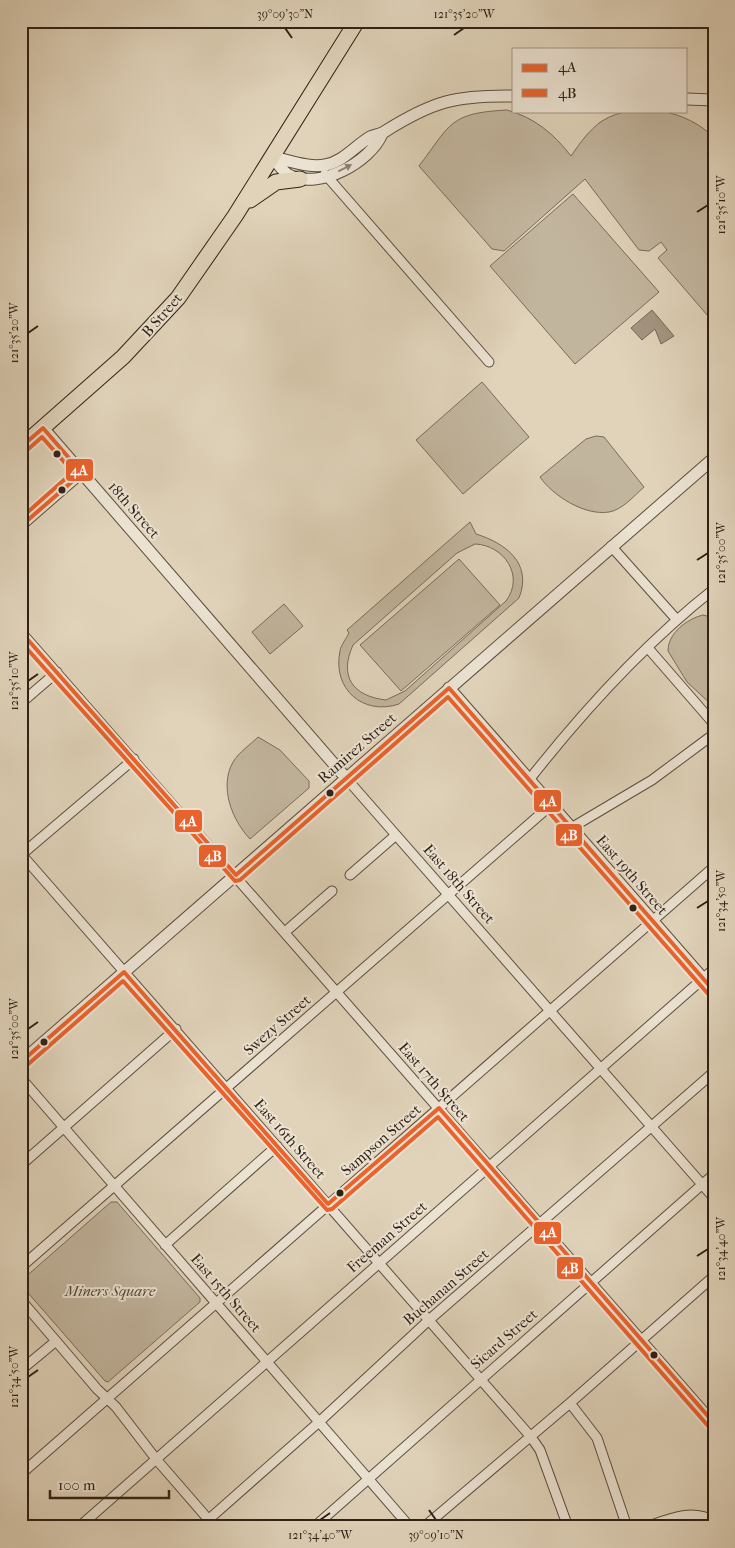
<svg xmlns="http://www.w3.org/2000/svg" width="735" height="1548" viewBox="0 0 735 1548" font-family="'IM FELL French Canon',serif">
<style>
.green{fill:#c2b59e;stroke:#796b5a;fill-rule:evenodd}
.water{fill:#a49682;stroke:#766756}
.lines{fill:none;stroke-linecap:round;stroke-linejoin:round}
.minor-casing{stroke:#5c4e3e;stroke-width:11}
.tertiary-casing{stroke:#5c4e3e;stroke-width:13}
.trunk-casing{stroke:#302115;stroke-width:17}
.minor{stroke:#ebe2d2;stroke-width:9}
.tertiary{stroke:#ebe2d2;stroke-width:11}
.trunk{stroke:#e0d3ba;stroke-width:15}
.bus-1-casing{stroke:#ebe2d2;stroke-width:8}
.bus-2-casing{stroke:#ebe2d2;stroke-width:8}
.bus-1{stroke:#ea622c;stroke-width:4}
.bus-2{stroke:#ea622c;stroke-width:4}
.oneway{fill:#8e8274}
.ticks{fill:none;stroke:#302115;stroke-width:2}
.bus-dot{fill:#302115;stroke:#ebe2d2;stroke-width:2}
.labels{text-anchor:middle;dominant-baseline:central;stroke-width:4;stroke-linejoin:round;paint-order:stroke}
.street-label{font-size:15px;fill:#302115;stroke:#ebe2d2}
.park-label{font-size:15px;font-style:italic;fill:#544637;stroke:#ebe2d2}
.line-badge{stroke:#ebe2d2;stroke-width:2}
.badge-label{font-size:14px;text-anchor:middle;font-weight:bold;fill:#fff}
.neatline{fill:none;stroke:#302115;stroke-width:2}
.ticks-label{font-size:12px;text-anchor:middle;fill:#302115}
</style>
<rect width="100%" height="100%" fill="#e0d3ba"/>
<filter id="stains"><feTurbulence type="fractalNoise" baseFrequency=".004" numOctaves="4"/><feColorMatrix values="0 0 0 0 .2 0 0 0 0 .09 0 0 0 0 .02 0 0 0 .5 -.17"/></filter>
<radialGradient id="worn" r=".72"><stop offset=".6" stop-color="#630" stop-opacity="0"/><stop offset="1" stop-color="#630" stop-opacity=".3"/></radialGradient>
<path class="green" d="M507 110C535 118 553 133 571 156 580 143 589 130 602 121 636 100 688 110 714 138V323L658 258 667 250 661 242 649 251 639 250 585 179 504 251 492 249 419 166C451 124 449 113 507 110Z
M573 194 659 292 575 364 490 266Z
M482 382 529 437 463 494 416 440Z
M596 436 604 437 644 487C634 496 622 510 609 512 585 516 553 496 540 477L586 439Z
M470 522 476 534C505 543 533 563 519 598L399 704C363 716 332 689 340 651 341 645 346 639 349 633L347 630ZM475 544C504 545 525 576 506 601L405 691 386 700C352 696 339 676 353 645L457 553Z
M459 559 500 605 401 691 360 645Z
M284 604 303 626 270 654 252 632Z
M703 615 714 618V707L687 682 668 651C668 633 687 619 703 615Z
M258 737 280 750 309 781V788L250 839C232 820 219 787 233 762 239 752 250 745 258 737Z
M111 1202H117L200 1298V1302L108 1382 105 1381 22 1286V1280Z"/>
<path class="water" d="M652 310 674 336 661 344 655 329 642 340 631 328Z"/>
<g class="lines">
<g class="minor-casing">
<path id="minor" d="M325 174 489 362
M21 245H22
M21 526 82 473
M611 546 677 620
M21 632 714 1423
M648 648 714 724
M21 703 57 672
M346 778 714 1198
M529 780C584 710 644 644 714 589
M571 828 652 780 714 734
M21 855 134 759
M22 855 531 1437 540 1450 568 1527
M350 875 396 835
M285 932 332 891
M21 1078 410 1527
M21 1165 176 1029
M165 1245 277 1146
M21 1267 551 805
M21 1300 97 1389 116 1407 156 1459 215 1527
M21 1370 56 1341
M570 1403 597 1438 627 1527
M21 1474 714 867
M79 1527 714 969
M200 1527 319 1422 429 1320 714 1072
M314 1527 714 1174
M424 1527 570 1403 714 1276
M646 1527C668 1519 692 1508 714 1521"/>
</g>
<g class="tertiary-casing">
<path id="tertiary" d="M686 99 714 100
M272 157C288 160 308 168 325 165 343 162 355 146 370 137 374 135 380 135 384 132 433 101 456 95 514 96
M272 157C278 163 283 173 291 176 321 189 370 162 382 134
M43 428 346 778
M449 688 714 991
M21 1062 714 458"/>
</g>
<g class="trunk-casing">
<path id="trunk" d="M250 200 276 182 300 179
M21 447 123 357 178 298 235 216 357 21"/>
</g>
<use href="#minor" class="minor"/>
<use href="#tertiary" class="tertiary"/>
<use href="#trunk" class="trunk"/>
<g class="bus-1-casing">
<path id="bus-1" d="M21 447 43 428 82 473 21 526
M21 632 236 875 449 688 714 991
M21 1062 124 972 328 1204 439 1108 714 1423"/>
</g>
<g class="bus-2-casing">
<path id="bus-2" d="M21 518 73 472 42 437 25 452
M21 642 235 881 240 880 448 697 709 995
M25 1067 123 981 327 1210 332 1209 438 1117 709 1427"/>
</g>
<use href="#bus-1" class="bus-1"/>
<use href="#bus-2" class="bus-2"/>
</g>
<defs><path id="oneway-solid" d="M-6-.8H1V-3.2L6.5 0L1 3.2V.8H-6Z" transform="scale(1.25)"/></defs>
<use class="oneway" href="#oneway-solid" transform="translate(345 168) rotate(-27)"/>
<path class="ticks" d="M285 28 292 38M454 35 464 28M697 212 708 205M28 333 38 326M697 560 708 553M28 681 38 674M697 908 708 901M28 1029 38 1022M697 1256 708 1249M28 1377 38 1370M429 1510 436 1520M320 1520 330 1513"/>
<g class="bus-dot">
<circle cx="57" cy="454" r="4.5"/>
<circle cx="62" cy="490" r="4.5"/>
<circle cx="330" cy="793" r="4.5"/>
<circle cx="633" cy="908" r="4.5"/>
<circle cx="44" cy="1042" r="4.5"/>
<circle cx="340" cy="1193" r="4.5"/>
<circle cx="654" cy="1355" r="4.5"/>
</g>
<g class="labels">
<g class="street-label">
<text transform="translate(162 315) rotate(-49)">B Street</text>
<text transform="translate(134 510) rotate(49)">18th Street</text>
<text transform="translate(357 748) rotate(-41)">Ramirez Street</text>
<text transform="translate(632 875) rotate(49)">East 19th Street</text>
<text transform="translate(459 884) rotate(49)">East 18th Street</text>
<text transform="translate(277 1025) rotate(-41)">Swezy Street</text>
<text transform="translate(434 1082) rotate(49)">East 17th Street</text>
<text transform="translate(290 1139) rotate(49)">East 16th Street</text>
<text transform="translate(381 1140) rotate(-41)">Sampson Street</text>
<text transform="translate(387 1237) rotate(-41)">Freeman Street</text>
<text transform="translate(446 1287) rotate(-41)">Buchanan Street</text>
<text transform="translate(226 1293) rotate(49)">East 15th Street</text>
<text transform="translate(504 1339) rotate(-41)">Sicard Street</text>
</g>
<g class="park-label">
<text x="110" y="1291">Miners Square</text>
</g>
</g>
<g class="line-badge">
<rect x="65" y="458" width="29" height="24" rx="5" fill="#ea622c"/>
<rect x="533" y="789" width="29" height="24" rx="5" fill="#ea622c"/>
<rect x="174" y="809" width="29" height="24" rx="5" fill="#ea622c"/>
<rect x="555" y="823" width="28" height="24" rx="5" fill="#ea622c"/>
<rect x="198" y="844" width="29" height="24" rx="5" fill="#ea622c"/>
<rect x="533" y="1221" width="29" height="24" rx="5" fill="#ea622c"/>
<rect x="556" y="1256" width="28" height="24" rx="5" fill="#ea622c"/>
</g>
<g class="badge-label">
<text x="79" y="475">4A</text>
<text x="548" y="806">4A</text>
<text x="188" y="826">4A</text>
<text x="569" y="840">4B</text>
<text x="213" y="861">4B</text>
<text x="548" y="1237">4A</text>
<text x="570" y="1273">4B</text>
</g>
<rect width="735" height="1548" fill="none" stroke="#e0d3ba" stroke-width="55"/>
<rect x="512" y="48" width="175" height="65" fill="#ebe2d2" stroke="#a09586"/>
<rect x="522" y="64" width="25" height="8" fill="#ea622c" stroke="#a09586"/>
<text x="558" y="72" font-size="15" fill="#302115">4A</text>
<rect x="522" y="89" width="25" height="8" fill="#ea622c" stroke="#a09586"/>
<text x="558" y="98" font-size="15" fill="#302115">4B</text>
<path d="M50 1490v8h119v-8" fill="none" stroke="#302115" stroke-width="2.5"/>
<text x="58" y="1490" font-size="15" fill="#302115" stroke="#ebe2d2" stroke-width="4" paint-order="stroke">100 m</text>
<rect x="28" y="28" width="680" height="1492" class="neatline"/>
<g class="ticks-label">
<text x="285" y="18">39°09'30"N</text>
<text x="464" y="18">121°35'20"W</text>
<text transform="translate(721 205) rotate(-90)" y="4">121°35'10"W</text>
<text transform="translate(14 333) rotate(-90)" y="4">121°35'20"W</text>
<text transform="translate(721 553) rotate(-90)" y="4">121°35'00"W</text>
<text transform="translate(14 681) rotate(-90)" y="4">121°35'10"W</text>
<text transform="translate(721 901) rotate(-90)" y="4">121°34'50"W</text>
<text transform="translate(14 1029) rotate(-90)" y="4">121°35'00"W</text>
<text transform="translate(721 1249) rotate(-90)" y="4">121°34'40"W</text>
<text transform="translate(14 1377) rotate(-90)" y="4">121°34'50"W</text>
<text x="320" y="1539">121°34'40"W</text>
<text x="436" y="1539">39°09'10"N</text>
</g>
<rect width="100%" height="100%" filter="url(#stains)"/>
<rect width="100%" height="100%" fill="url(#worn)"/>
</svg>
